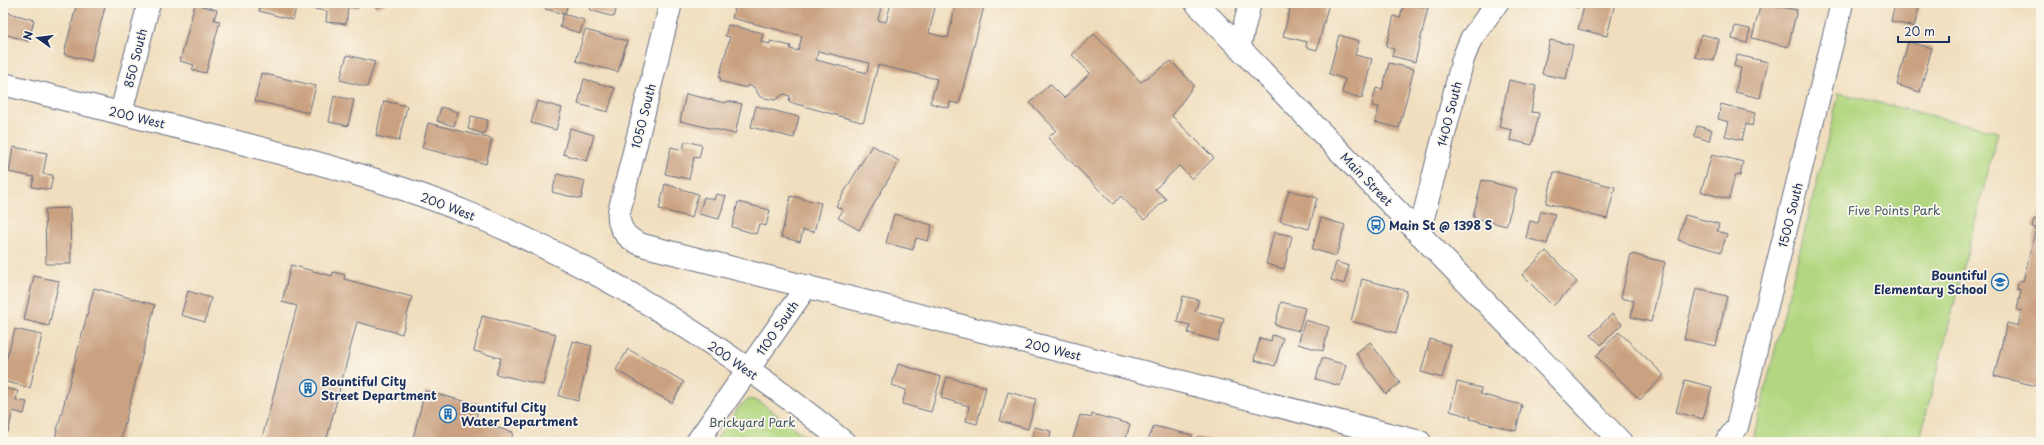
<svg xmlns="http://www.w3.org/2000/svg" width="2044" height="445" viewBox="0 0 2044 445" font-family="'Playpen Sans',sans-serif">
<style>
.green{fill:#b2d780;stroke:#66836f}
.building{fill:#caa281;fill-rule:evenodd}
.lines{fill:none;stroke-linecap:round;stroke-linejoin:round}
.minor-casing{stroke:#666c80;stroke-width:24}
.major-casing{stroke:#666c80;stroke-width:24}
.minor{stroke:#fff;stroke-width:22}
.major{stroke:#fff;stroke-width:22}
.labels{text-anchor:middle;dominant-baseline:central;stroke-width:3.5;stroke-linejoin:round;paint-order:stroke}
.street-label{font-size:12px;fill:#1b2f5e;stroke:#fbf7ec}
.park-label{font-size:12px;fill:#415966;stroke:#fbf7ec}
.poi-label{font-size:12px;font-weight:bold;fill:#1b2f5e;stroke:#fbf7ec;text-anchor:start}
</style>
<rect width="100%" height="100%" fill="#fbf7ec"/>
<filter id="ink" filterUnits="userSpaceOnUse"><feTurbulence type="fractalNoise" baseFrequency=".025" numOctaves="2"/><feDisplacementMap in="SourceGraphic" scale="8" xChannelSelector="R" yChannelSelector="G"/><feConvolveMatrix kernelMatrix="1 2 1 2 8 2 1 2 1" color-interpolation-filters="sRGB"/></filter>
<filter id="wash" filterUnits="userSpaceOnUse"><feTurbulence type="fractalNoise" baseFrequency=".012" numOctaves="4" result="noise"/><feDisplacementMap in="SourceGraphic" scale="16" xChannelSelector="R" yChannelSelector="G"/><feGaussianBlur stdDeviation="0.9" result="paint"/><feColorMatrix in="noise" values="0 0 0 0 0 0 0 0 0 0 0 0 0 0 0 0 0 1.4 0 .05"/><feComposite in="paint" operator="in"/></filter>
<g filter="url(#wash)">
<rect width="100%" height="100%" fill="#f0debe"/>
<path class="green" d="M1839 93 1998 132 1919 442H1752Z
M750 399 760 402 813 442H714L740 406Z"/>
<g id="blocks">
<path class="building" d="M77 3H106L91 61 64 54Z
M261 3H297L293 20 259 11Z
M314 3H359L358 8 348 7 346 24 326 22 327 11 313 9Z
M375 3H388L376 8Z
M547 3H568L565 14 545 9Z
M592 3H618L614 17 590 10Z
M736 3H882L878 20 886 22 891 3H936L929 33 948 38 956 3H985L959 104 950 102 949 108 930 103 937 79 878 65 864 121 861 122 789 102 790 96 784 94 775 100 760 97 754 87 747 85V88L720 81 721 78H719L730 37 725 36 728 25 763 33 761 42 770 44V41L791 46 790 49 798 51 802 36 732 18ZM818 51 869 63 867 73 816 60Z
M1286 3H1329L1317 50 1306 47 1307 42 1283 36 1290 9 1285 8Z
M1404 3 1428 8 1415 62 1392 56 1394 49 1386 47 1394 16 1400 18Z
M1561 3H1579L1578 8Z
M1585 3H1615L1607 36 1578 29Z
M1761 3 1797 10 1788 47 1752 38Z
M1895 3H1920L1914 27 1891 21Z
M195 4 217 10 214 20 220 21 206 73 192 70 194 65 180 61Z
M3 11 34 20 29 41 3 34Z
M563 14 584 20 580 33 560 27Z
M1735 26 1750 29 1747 43 1732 39Z
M585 30 627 41 618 72 576 61Z
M1094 34 1141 82 1171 61 1194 85 1172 116 1214 158 1192 179 1179 166 1155 189 1166 199 1144 220 1121 196 1113 204 1048 138 1056 130 1030 103 1050 84 1064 98 1090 73 1072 55Z
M1701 34 1719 39 1714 61 1695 57Z
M1339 35 1359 41 1355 55 1372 59 1362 98 1342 93 1345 79 1329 74Z
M1550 40 1573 45 1566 79 1542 74Z
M1908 42 1932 48 1920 92 1897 85Z
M347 55 375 62 367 87 340 80Z
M1737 55 1768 62 1760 98 1735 92 1741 68 1734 66Z
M1389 63 1414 69 1399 128 1375 122 1379 107 1372 106 1376 88 1382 90Z
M261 73 316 86 309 113 255 101Z
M584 79 615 88 608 112 578 104Z
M1509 80 1536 86 1531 112 1539 113 1532 145 1510 140 1512 130 1499 127Z
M686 94 726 103 727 101 742 104 735 134 680 121Z
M334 96 354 100 348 126 329 122Z
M384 101 407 106 399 141 376 136Z
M537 101 562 108 556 130 531 123Z
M1721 104 1755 113 1752 126 1746 124 1742 140 1725 136 1729 122 1718 119Z
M756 106 799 117 794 138 751 127Z
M441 107 458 112 454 126 437 121Z
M471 116 488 120 484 134 468 129Z
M428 123 492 139 486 164 422 148Z
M1697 126 1712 130 1709 141 1694 136Z
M570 128 594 135 587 161 563 154Z
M685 141 702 145 699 158 694 157 689 179 665 174 671 147 683 150Z
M872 145 899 161 859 230 838 218 843 210 836 206Z
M13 147 47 153 43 174 53 175 50 190 32 187 34 177 9 172Z
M1712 154 1743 162 1740 176 1735 175 1729 199 1701 192Z
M1554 172 1615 187 1607 219 1546 203Z
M557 174 585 181 581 199 552 192Z
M1482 180 1517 189 1506 226 1473 217Z
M665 184 698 194 692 218 659 209Z
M1289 190 1317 198 1309 229 1280 221Z
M716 194 726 196 719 219 699 214 704 197 714 200Z
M791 196 821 203 814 232 803 230 800 242 781 237Z
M738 202 770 210 766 226 759 224 756 234 732 227Z
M70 208 71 264H46L45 209Z
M2040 210H2041V387L1994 376 2007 323 2018 326 2022 311 2017 310 2021 290 2017 289 2019 280 2023 281 2036 228 2032 227 2034 219H2038Z
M1541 211 1555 214 1547 244 1526 238 1530 221 1538 223Z
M894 214 932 225 928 241 916 238 913 250 886 243Z
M1685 215 1719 224 1717 231 1727 234 1721 252 1678 240Z
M1321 218 1345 225 1336 256 1312 249Z
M1274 232 1292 236 1284 269 1266 264Z
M1546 251 1577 282 1553 306 1522 275Z
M1631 254 1665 262 1651 322 1631 317 1634 301 1621 298Z
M1336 262 1349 266 1344 284 1331 280Z
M291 265 332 276 333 272 345 275 344 279 412 297 402 334 357 322 326 442H261L297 306 282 302Z
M34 276 59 281 49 326 24 320Z
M1362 279 1407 291 1396 333 1351 321Z
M94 288 155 305 120 442H54Z
M1696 289 1727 296 1716 346 1684 339Z
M188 291 211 298 205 322 181 315Z
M1183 296 1199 300 1195 311 1224 319 1218 341 1188 333 1190 325 1177 322Z
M1281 302 1305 308 1299 331 1275 325Z
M1612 314 1622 324 1601 345 1591 335Z
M482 316 556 334 543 385 496 374 501 358 474 351Z
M1305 320 1329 327 1323 351 1298 344Z
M15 329 42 335 30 388 3 381V371Z
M1619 332 1664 375 1640 400 1596 356Z
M1272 335 1283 338 1275 366 1254 360 1260 338 1271 341Z
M1430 339 1451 345 1442 378 1421 372Z
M573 341 592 346 578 401 559 396Z
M1370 342 1400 383 1386 394 1356 353Z
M628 349 684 382 672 403 616 370Z
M1322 358 1346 365 1340 386 1316 379Z
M898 364 941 377 931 412 902 404 906 390 892 385Z
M947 377 986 387 977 424 966 421 969 406 941 398Z
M1685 380 1712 387 1703 419 1676 412Z
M1457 382 1481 388 1480 394 1522 405 1516 431 1470 419 1471 417 1450 411Z
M3 388 18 391 16 400 27 402 24 414 13 411 8 432 3 431Z
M425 391 479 405 475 422 513 432 511 442H412Z
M1008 392 1036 399 1028 429 1000 421Z
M1092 414 1130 424 1125 442 1086 441V442H1072L1080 415 1091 418Z
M1154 426 1192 435 1191 442H1147Z
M1034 427 1051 431 1049 442H1031Z
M1196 437 1215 441 1214 442H1195Z"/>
</g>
</g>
<g filter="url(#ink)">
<use href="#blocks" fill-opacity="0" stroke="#666c80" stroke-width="1"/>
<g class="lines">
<g class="minor-casing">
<path id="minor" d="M671 3 619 212C617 230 629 241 646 246L1420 442
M1196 3 1621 442
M1239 48 1250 3
M121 113 149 3
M1419 234 1463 59 1471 39 1497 3
M697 442 807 286
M1726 442 1737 427 1842 3"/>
</g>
<g class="major-casing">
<path id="major" d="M3 84C80 103 156 122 233 141 312 161 393 182 468 213 604 269 730 349 844 442"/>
</g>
<use href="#minor" class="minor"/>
<use href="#major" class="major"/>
</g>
</g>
<defs>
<g id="bus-ring" transform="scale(0.9)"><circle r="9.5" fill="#fbf7ec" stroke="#1f6fb2" stroke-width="1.5"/><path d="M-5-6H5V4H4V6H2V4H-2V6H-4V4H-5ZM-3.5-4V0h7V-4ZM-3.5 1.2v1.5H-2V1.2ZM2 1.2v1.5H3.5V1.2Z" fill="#1f6fb2"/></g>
<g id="school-ring" transform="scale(0.9)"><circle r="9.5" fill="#fbf7ec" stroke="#1f6fb2" stroke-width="1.5"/><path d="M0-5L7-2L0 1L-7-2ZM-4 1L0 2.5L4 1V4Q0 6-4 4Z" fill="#1f6fb2"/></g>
<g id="building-ring" transform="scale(0.9)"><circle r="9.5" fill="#fbf7ec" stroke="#1f6fb2" stroke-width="1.5"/><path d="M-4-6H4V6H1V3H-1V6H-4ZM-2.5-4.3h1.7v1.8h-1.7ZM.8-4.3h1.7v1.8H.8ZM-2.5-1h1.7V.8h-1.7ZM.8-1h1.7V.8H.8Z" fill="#1f6fb2"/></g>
</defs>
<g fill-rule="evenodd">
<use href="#bus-ring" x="1376" y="225"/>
<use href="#school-ring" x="2000" y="282"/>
<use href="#building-ring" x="308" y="388"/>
<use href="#building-ring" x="448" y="414"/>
</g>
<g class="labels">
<g class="street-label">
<text transform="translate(135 58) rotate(-76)">850 South</text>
<text transform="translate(1449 114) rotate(-76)">1400 South</text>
<text transform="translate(643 116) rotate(-76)">1050 South</text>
<text transform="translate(137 117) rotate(14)">200 West</text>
<text transform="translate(1367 179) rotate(46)">Main Street</text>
<text transform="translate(448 206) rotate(21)">200 West</text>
<text transform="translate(1790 215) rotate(-76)">1500 South</text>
<text transform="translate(777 328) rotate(-55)">1100 South</text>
<text transform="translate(1053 349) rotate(14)">200 West</text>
<text transform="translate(733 360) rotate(35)">200 West</text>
</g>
<g class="park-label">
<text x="1894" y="210">Five Points Park</text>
<text x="752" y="422">Brickyard Park</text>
</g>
<g class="poi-label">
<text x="1389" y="225">Main St @ 1398 S</text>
<text x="1987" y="275" text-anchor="end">Bountiful<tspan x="1987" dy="14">Elementary School</tspan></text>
<text x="321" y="381">Bountiful City<tspan x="321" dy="14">Street Department</tspan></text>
<text x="461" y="407">Bountiful City<tspan x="461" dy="14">Water Department</tspan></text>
</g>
</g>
<rect width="2044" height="445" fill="none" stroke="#fbf7ec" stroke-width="16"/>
<g transform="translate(38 38) rotate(284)" stroke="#fbf7ec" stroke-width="3" paint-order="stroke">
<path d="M0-3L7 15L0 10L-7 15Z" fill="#1b2f5e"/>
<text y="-6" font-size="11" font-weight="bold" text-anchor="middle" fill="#1b2f5e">N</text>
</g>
<path d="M1898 36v6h51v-6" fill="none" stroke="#1b2f5e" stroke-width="2"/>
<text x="1904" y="36" font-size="12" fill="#1b2f5e" stroke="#fbf7ec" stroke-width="3" paint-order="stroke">20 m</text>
</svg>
